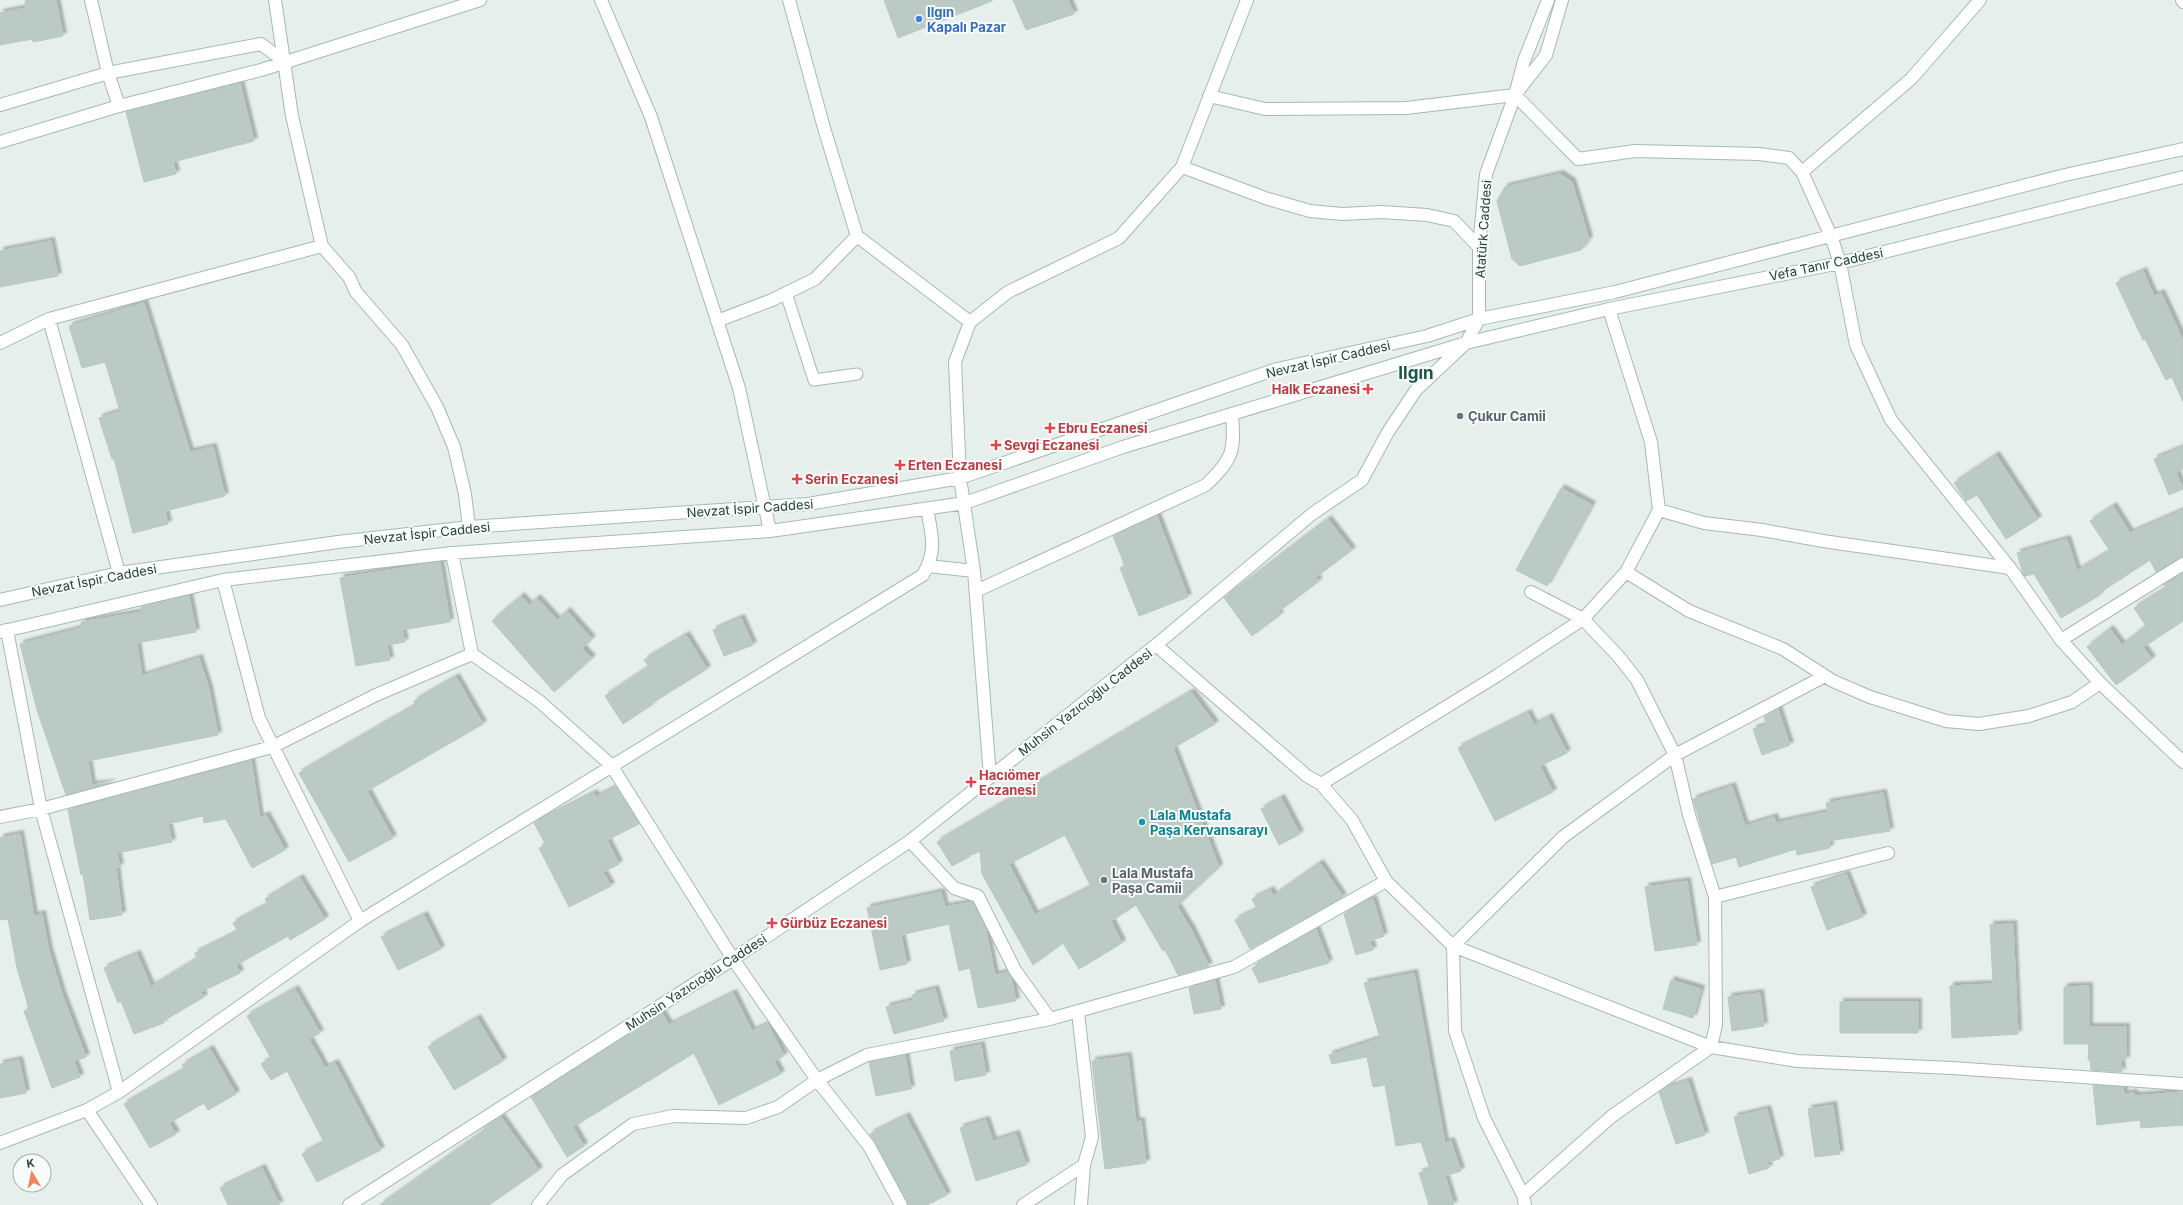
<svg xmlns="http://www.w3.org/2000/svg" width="2183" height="1205" viewBox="0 0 2183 1205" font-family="Inter,sans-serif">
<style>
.building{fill:#bbcac4;stroke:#b8c9c2;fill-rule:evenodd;filter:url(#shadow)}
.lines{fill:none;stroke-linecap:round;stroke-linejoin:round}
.lane-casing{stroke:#a8b8b2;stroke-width:13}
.street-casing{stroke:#a8b8b2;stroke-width:14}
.secondary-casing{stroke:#a4bbb3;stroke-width:14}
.lane{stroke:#fff;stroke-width:11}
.street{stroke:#fff;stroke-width:12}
.secondary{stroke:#fff;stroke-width:12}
.shop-dot{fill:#3f7fe0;stroke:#f7fbf9;stroke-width:1.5}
.health-dot{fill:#e0444e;stroke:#f7fbf9;stroke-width:1.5}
.worship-dot{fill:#6b7280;stroke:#f7fbf9;stroke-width:1.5}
.culture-dot{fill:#0f9aa8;stroke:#f7fbf9;stroke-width:1.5}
.labels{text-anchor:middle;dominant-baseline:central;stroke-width:4;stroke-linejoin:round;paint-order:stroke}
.shop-label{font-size:13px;font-weight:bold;fill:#366cbe;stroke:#f7fbf9;text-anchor:start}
.street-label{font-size:13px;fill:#24423a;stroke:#f7fbf9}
.health-label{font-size:13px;font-weight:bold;fill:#be3a42;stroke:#f7fbf9;text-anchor:start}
.worship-label{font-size:13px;font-weight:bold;fill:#5b616d;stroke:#f7fbf9;text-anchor:start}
.culture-label{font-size:13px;font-weight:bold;fill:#0d838f;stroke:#f7fbf9;text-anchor:start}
.district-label{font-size:17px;font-weight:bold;fill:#1f5548;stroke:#f7fbf9}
</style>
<defs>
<filter id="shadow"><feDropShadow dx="3.5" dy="-3.5" stdDeviation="1" flood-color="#0004"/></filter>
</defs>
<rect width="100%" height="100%" fill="#e6efeb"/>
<path class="building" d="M25 0H56L63 36 33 42 32 39 0 45V13L26 8Z
M884 0H992V1L898 38Z
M1013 0H1068L1074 14 1026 30Z
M240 83 254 141 173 162 176 174 144 182 126 112Z
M1560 174 1572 182 1589 239 1581 250 1520 266 1512 259 1497 201 1505 187Z
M51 241 58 276 0 287V251Z
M2143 271 2154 296 2161 293 2183 340V402L2172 377 2166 380 2145 339 2143 340 2116 283Z
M144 303 190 452 213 447 225 496 165 511 168 524 133 533 114 459H112L99 418 120 411 105 362 82 368 69 326Z
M2183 447V469L2176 472 2183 489 2169 495 2154 459Z
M1996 455 2038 519 2006 539 1977 495 1966 501 1954 483Z
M1561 488 1592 505 1547 586 1516 570Z
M2113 506 2130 533 2183 510V557L2156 572 2150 560 2099 593 2100 595 2061 618 2034 574 2025 576 2023 574 2017 553 2067 539 2077 571 2083 567 2110 551 2090 521Z
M1157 516 1188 597 1139 616 1120 568 1125 566 1113 536Z
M1328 519 1352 550 1316 577 1319 581 1278 612 1280 615 1252 636 1224 598Z
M440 562 450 622 402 630 405 642 387 645 390 660 356 666 340 578Z
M2183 573V621L2143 647 2152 659 2116 685 2087 647 2110 629 2122 645 2146 626 2134 608 2166 588 2164 585Z
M189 596 196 632 137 643 142 676 199 658 209 689 218 735 88 761 92 785 111 783 66 795 37 710 20 644 82 628 81 622 142 612 141 607Z
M521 596 529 605 537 598 557 620 567 611 592 639 582 648 592 658 554 692 492 621Z
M741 618 753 645 724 656 713 630Z
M686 635 707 669 652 703 653 704 623 724 605 696 649 667 644 660Z
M456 677 483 724 367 791 393 838 349 862 299 773 416 705 414 701Z
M1191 692 1215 724 1173 748 1219 867 1177 906 1191 929 1209 966 1178 975 1165 950 1163 951 1136 905 1111 921 1122 943 1079 969 1063 943 1033 965 982 874 980 851 972 855 967 847 969 857 952 866 937 842ZM1065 835 1091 887 1035 915 1009 864Z
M1778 709 1790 745 1762 755 1753 729 1767 725 1764 717Z
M1528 713 1534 725 1549 717 1567 753 1540 766 1553 792 1495 821 1458 748Z
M251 760 260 818 266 815 285 850 252 868 226 819 204 823 203 816 168 824 172 842 117 853 120 867H116L122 915 90 920 83 874 81 875 68 810Z
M1732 786 1745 826 1774 817 1776 823 1828 812 1826 803 1883 793 1890 831 1829 841 1830 848 1797 855 1796 849 1739 867 1736 857 1712 864 1693 799Z
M616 787 639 824 607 840 619 864 603 872 611 886 569 907 539 848 546 845 534 823 594 793 596 797Z
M1281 798 1300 834 1279 845 1261 809Z
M20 834 34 916 42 914 49 951 62 994 86 1057 74 1061 80 1077 52 1088 24 1011 29 1009 17 968 8 919 0 920V838Z
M1320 863 1343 897 1250 949 1235 920 1257 909 1252 899 1271 890 1273 896Z
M1846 874 1863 917 1827 930 1811 887Z
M300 878 325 919 290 940 288 936 236 965 240 973 201 992 204 997 163 1021 164 1023 134 1034 121 1001 118 1003 104 968 137 954 151 987 197 959 195 953 238 932 233 923 268 904 265 899Z
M1687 881 1697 945 1655 951 1645 887Z
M941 892 945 907 973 902 985 926 995 975 1008 972 1011 977 1016 1001 978 1008 970 968 959 971 949 924 901 935 907 964 880 970 867 908Z
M1373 899 1384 936 1370 941 1373 950 1356 955 1344 914 1364 902Z
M424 915 441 949 398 970 381 937Z
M2013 924 2018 1034 1952 1038 1950 986 1993 984 1990 925Z
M1316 929 1329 963 1259 983 1252 968 1258 965 1257 963Z
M1414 973 1445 1143 1451 1141 1461 1171 1445 1176 1454 1205H1429L1419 1173 1430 1169 1421 1142 1396 1146 1385 1085 1373 1087 1367 1057 1332 1064 1329 1055 1380 1038 1364 983Z
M1215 980 1221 1009 1194 1014 1189 988Z
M1671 980 1701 989 1693 1018 1663 1009Z
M2089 986V1027H2126V1060H2121L2122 1072 2091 1070 2090 1060H2088L2089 1044H2064V987Z
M295 989 320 1033 309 1039 325 1068 335 1063 381 1150 317 1182 302 1154 324 1142 287 1071 271 1080 261 1064 271 1058 247 1016Z
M935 989 944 1021 894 1034 886 1007 914 1000 912 995Z
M733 993 752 1031 768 1024 784 1056 774 1061 781 1074 719 1105 694 1053 573 1127 584 1146 567 1157 531 1097 662 1013 669 1025Z
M1760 993 1764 1026 1732 1031 1728 997Z
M1840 1002H1918V1033H1840Z
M477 1018 503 1061 454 1090 428 1047Z
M981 1045 986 1075 955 1081 950 1051Z
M210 1049 236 1094 208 1110 204 1103 169 1123 176 1134 150 1148 124 1104 185 1069 182 1065Z
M905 1055 911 1089 876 1096 869 1062Z
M1128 1056 1136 1122 1141 1121 1146 1163 1105 1169 1092 1061Z
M19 1060 26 1093 0 1098V1064Z
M1688 1081 1705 1135 1676 1144 1659 1092 1666 1088Z
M2093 1085 2123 1087 2124 1094 2134 1093 2135 1096 2183 1092V1125L2141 1128 2140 1120 2097 1125Z
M1833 1105 1840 1154 1815 1157 1808 1109Z
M1767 1109 1780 1159 1767 1162 1769 1168 1749 1174 1734 1117Z
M906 1116 947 1195 927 1205H908L870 1134Z
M501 1117 539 1170 489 1205H380L485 1130 484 1128Z
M986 1120 993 1141 1016 1134 1026 1165 976 1181 960 1128Z
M262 1168 280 1205H228L220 1188Z"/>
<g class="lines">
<g class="lane-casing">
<path id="lane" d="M786 293 814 380 857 374"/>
</g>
<g class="street-casing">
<path id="street" d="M91 0 108 73 119 106
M275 0 292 116 322 246 349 277 356 292 402 345 437 407 454 447 465 494 469 527
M2182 0 2183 2
M1209 96 1265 109 1406 108 1515 95
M1182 167 1268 199 1310 211 1342 214 1381 212 1427 215 1454 221 1479 247
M49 319 119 573
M717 321 772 300 815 279 857 236
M0 343 49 319 322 246
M1659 510 1704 523 1762 530 1823 541 2010 568
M1626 572 1689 611 1783 649 1833 681 1870 697 1946 721 1979 724 2029 716 2072 702 2100 683
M223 580 259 718 360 921
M976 591 1206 485C1233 459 1235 451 1232 414
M7 630 41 809 119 1092
M2061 640 2183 564
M1156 645 1307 776 1321 784 1352 820 1386 881 1453 946 1711 1047 1797 1061 1952 1068 2183 1084
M1321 784 1498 675 1583 619 1626 572 1659 510 1651 442 1609 309
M0 817 41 809 272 747 376 695 472 654
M910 841 954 888 978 896 1015 970 1050 1019
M1715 897 1888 853
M1078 1012 1092 1137 1084 1165 1081 1205
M87 1110 151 1205
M1523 1195 1612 1116 1711 1047 1716 1025 1715 897 1689 815 1675 755 1637 680 1619 657 1583 619 1531 592
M1023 1205 1084 1165
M1525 1205 1523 1195 1484 1118 1455 1031 1453 946 1563 837 1675 755 1825 676"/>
</g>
<g class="secondary-casing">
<path id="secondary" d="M601 0 651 117 739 388 770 531
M789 0 824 128 857 236 970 322
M1518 91 1546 55 1562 0
M1515 95 1578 159 1635 151 1759 154 1789 158 1802 172 1831 236 1840 263 1856 345 1891 420 2010 568 2061 640 2100 683 2183 762
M0 105 108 73 261 44 285 62
M0 142 119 106 261 70 480 0
M1802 172 1911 79 1980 0
M452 553 472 654 539 701 611 765 733 959 817 1080 869 1146 901 1205
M928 566 974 571
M0 600 119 573 338 542 469 527 808 504 960 478 1277 369 1427 336 1479 319 1615 292 2065 175 2183 149
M0 632 223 580 452 553 770 531 965 503 1123 447 1466 343 1609 309 1840 263 2183 177
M990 777 974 571 960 478 955 362 970 322 1008 292 1119 238 1182 167 1247 0
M0 1143 87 1110 119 1092 360 921 923 575C937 551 932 535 927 509
M349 1205 733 959 910 841 1156 645 1312 514 1362 480 1388 432 1416 390 1466 343 1479 319V247L1486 174 1515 95 1524 61 1548 0
M538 1205 562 1175 633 1124 673 1116 746 1118 778 1107 817 1080 867 1055 1050 1019 1234 967 1386 881"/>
</g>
<use href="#lane" class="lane"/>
<use href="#street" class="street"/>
<use href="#secondary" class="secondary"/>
</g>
<circle class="shop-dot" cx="919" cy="19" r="4"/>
<g class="health-dot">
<path d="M1366 383h4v4h4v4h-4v4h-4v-4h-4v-4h4z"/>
<path d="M1048 422h4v4h4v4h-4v4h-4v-4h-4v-4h4z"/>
<path d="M994 439h4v4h4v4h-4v4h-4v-4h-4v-4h4z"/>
<path d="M898 459h4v4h4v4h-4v4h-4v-4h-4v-4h4z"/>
<path d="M795 473h4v4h4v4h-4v4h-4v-4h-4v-4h4z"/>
<path d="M969 776h4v4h4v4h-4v4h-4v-4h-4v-4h4z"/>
<path d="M770 917h4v4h4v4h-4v4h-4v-4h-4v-4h4z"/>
</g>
<g class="worship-dot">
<circle cx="1460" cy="416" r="4"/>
<circle cx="1104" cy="880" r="4"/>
</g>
<circle class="culture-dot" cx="1142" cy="822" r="4"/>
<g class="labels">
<g class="shop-label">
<text x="927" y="12">Ilgın<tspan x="927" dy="15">Kapalı Pazar</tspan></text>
</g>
<g class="street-label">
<text transform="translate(1483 229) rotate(-86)">Atatürk Caddesi</text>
<text transform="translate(1826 264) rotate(-12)">Vefa Tanır Caddesi</text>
<text transform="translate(1328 359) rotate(-13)">Nevzat İspir Caddesi</text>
<text transform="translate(750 508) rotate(-4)">Nevzat İspir Caddesi</text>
<text transform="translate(427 533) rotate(-6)">Nevzat İspir Caddesi</text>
<text transform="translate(94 580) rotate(-11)">Nevzat İspir Caddesi</text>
<text transform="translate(1085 702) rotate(-38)">Muhsin Yazıcıoğlu Caddesi</text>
<text transform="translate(696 982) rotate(-33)">Muhsin Yazıcıoğlu Caddesi</text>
</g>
<g class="health-label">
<text x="1360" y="389" text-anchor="end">Halk Eczanesi</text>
<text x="1058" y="428">Ebru Eczanesi</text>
<text x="1004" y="445">Sevgi Eczanesi</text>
<text x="908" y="465">Erten Eczanesi</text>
<text x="805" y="479">Serin Eczanesi</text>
<text x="979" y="775">Hacıömer<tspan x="979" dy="15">Eczanesi</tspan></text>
<text x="780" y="923">Gürbüz Eczanesi</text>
</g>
<g class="worship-label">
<text x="1468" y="416">Çukur Camii</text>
<text x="1112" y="873">Lala Mustafa<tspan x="1112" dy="15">Paşa Camii</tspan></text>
</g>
<g class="culture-label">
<text x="1150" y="815">Lala Mustafa<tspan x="1150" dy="15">Paşa Kervansarayı</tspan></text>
</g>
<g class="district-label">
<text x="1416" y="373">Ilgın</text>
</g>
</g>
<g transform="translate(32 1173) rotate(351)"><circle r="19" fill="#f7fbf9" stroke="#a3b1ad"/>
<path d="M0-3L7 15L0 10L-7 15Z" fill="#f4845f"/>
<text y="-6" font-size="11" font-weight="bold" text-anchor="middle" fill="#24423a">K</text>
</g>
</svg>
